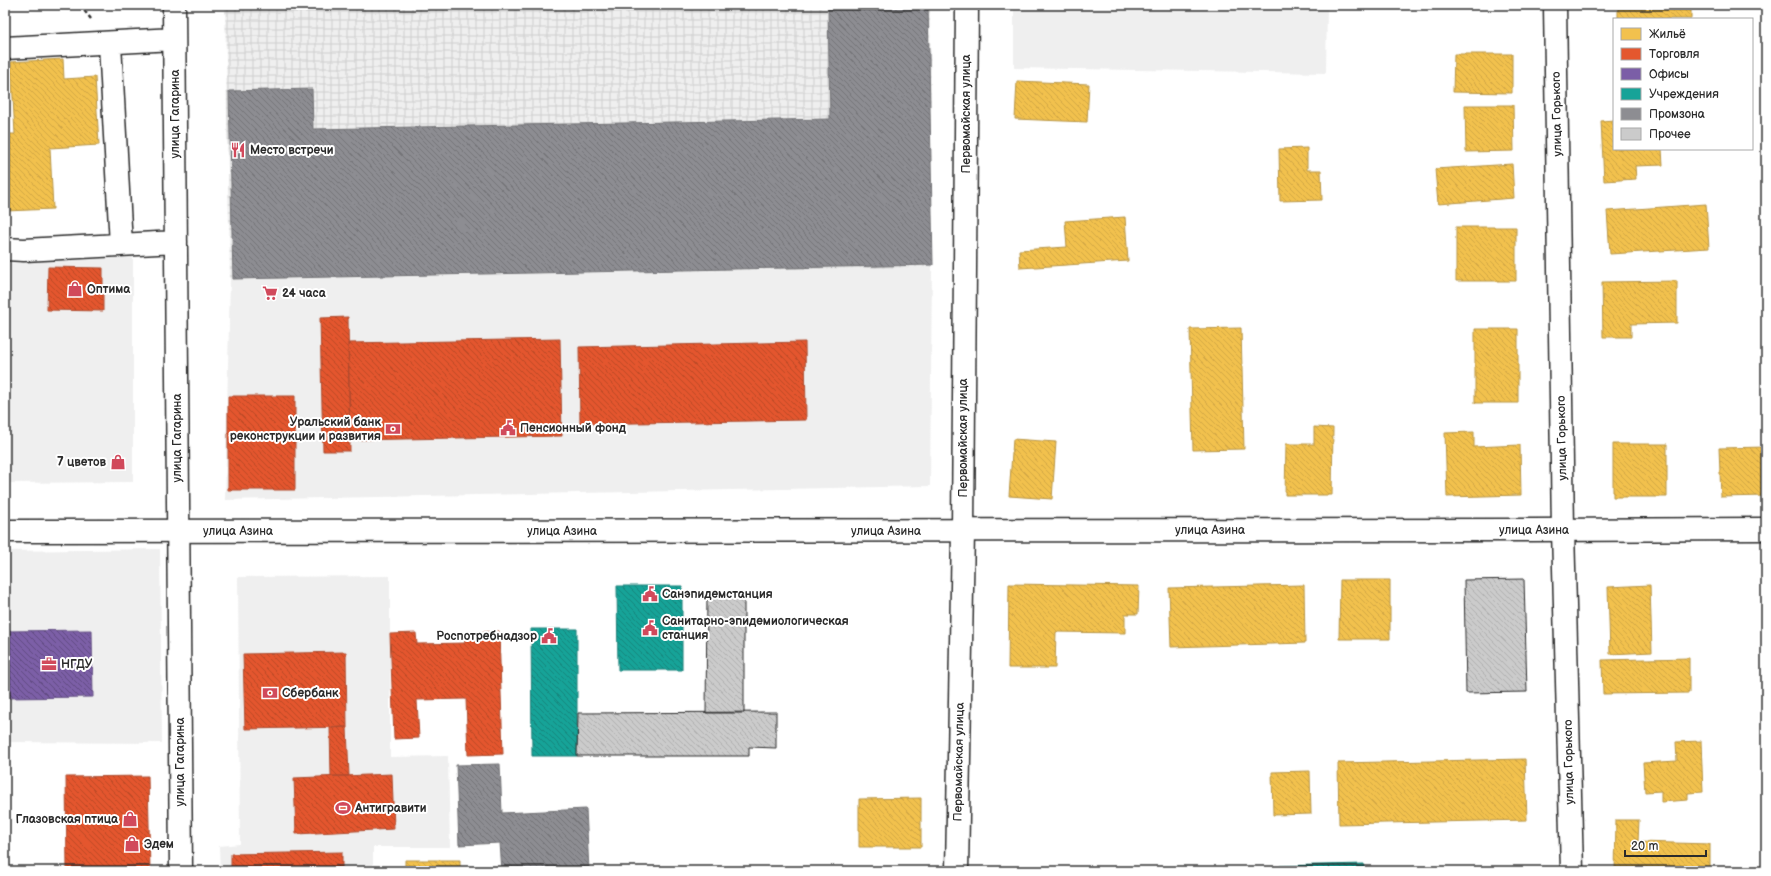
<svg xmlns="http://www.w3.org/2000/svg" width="1771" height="876" viewBox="0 0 1771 876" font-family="'Balsamiq Sans',sans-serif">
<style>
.built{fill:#efefef}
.industrial{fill:url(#industrial-grid)}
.homes{fill:url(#homes-back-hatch);stroke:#b69444}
.shops{fill:url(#shops-back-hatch);stroke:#ac4a2d}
.offices{fill:url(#offices-back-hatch);stroke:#634f82}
.public{fill:url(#public-back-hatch);stroke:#1d7f77}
.industry{fill:url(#industry-back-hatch);stroke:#707073}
.building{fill:url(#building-back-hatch);stroke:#2b2b2b}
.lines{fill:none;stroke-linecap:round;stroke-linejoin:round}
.minor-casing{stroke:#2b2b2b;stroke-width:25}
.major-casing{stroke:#2b2b2b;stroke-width:25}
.path{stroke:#2b2b2b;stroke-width:2.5;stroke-dasharray:4 3;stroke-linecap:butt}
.minor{stroke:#fff;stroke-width:22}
.major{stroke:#fff;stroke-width:22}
.labels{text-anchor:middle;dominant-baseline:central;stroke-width:4;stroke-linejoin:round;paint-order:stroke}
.street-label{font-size:12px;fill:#2b2b2b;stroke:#fff}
.poi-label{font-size:12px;font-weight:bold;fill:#2b2b2b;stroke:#fff;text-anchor:start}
</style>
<defs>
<pattern id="industrial-grid" width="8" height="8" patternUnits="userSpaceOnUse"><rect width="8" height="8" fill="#efefef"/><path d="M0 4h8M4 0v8" fill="none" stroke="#cdcdcd"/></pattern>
<pattern id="homes-back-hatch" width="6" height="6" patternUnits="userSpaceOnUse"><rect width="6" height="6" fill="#f2c14e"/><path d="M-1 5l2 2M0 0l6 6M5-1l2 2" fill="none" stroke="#d0a644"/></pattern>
<pattern id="shops-back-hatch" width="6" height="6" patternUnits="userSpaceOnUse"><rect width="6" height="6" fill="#e4572e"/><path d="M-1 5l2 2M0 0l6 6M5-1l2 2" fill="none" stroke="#b94827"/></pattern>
<pattern id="offices-back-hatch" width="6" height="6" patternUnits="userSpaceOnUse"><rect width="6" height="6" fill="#7b5ea7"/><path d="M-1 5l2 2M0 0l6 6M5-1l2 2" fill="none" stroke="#604a80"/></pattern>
<pattern id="public-back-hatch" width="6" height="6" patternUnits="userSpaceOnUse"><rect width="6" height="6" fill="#17a398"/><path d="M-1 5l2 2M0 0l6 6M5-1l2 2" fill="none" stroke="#15857c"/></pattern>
<pattern id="industry-back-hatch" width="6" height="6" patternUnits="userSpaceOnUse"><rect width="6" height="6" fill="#8d8d92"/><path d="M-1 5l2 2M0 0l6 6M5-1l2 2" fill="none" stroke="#737377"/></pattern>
<pattern id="building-back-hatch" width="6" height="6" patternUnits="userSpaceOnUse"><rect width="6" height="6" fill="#cbcbcb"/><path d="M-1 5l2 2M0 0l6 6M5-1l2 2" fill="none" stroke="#aeaeae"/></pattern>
</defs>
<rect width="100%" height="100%" fill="#fff"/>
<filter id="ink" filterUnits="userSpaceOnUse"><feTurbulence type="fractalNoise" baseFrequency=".025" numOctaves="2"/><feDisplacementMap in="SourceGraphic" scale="8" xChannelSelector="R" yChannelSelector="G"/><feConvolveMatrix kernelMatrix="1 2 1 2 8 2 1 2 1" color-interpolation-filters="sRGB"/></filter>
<g filter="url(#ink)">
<path class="built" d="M1014 5H1327L1326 73 1014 68Z
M133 257V482L5 483V263Z
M932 267 930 486 225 500 230 278Z
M160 549 162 743 5 742V551Z
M390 576V757L448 756 450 847H373V871H220L219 846 240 844 238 577Z"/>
<path class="industrial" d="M225 5H930L932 267 230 278Z"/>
<path class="homes" d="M1618 5H1691V19H1618Z
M1454 54H1512V93L1453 92Z
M63 59 64 79 95 77 99 145 50 148 53 209 6 211 5 134H15L11 62Z
M1017 81 1089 84 1087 122 1015 119Z
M1465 105H1513L1514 151 1466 152Z
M1614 120V149H1662L1663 165 1635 166 1636 179 1604 181 1601 121Z
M1307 148V170H1321L1322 200 1280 201 1279 149Z
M1512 164 1514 198 1438 204 1435 169Z
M1706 204 1709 248 1610 254 1607 211Z
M1125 217 1128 261 1020 268 1019 250 1067 247 1065 221Z
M1456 227H1516V281H1456Z
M1677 281V323L1631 324V337H1603L1602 282Z
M1241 328 1244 449 1193 450 1190 329Z
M1475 329H1518V403H1475Z
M1314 427 1333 428 1332 495H1285L1286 444H1314Z
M1474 432V447L1520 445 1521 495 1447 497 1445 433Z
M1013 439 1056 442 1052 499 1009 496Z
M1613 444H1667V497H1613Z
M1766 447V496L1721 497 1719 448Z
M1340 580H1390V639H1339Z
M1009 584 1139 586 1138 614H1125V633L1056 632 1055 668H1008Z
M1304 585 1305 643 1171 647 1169 588Z
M1650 585 1652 652 1610 654 1608 587Z
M1689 658V693L1603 694 1602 660Z
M1701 741 1703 792 1688 793V800L1661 802V791L1645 792 1643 763 1677 761 1676 742Z
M1525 759 1527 820 1339 824 1338 763Z
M1310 771 1311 814 1273 815 1272 772Z
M921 798V847H859V799Z
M1616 820H1639L1638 842 1710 844V871H1615Z
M405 860H460V871H405Z"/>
<path class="shops" d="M48 267 103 268V311L47 310Z
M348 317 350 451H323L320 318Z
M560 339 562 436 350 440 348 343Z
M805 342 806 420 580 424 579 347Z
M228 396H295V490H228Z
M499 631 503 754 468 755 466 699 417 700 419 738 394 739 390 634 416 633 417 644 465 643 464 633Z
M346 652 347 727 245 729 243 654Z
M347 727 349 776H331L330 728Z
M392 774 394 829 296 834 294 778Z
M148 776 150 871H67L66 777Z
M342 852V871H231V854Z"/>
<path class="offices" d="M92 630 93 697 5 698V631Z"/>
<path class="public" d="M617 586H682V670H618Z
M531 629H577V756H532Z
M1364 864V871H1280V866Z"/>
<path class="industry" d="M828 5H928L933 265 233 279 229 91 312 89 313 129 830 119Z
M500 764 502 813 586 809 589 871H502L500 843 459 845 456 765Z"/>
<path class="building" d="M1524 579 1527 692 1466 693 1464 580Z
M707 594H744V713H706Z
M776 712V748L749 747V756H577L578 713Z
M704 869 747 871H704Z"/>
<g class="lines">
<g class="minor-casing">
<path id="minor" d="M174 5 181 871
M1555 5 1563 530 1572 871
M110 44 121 245
M5 48 174 39
M5 249 24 250 176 242
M957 871 963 531 967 5"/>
</g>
<g class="major-casing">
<path id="major" d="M5 531 1532 530 1766 529"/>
</g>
<path class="path" d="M80 5 91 19"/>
<use href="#minor" class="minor"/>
<use href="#major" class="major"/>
</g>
</g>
<defs>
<g id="restaurant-bare" transform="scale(1.2)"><path d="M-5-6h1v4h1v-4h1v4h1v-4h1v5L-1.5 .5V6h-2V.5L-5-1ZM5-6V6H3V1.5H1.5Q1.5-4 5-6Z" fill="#d1495b" stroke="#fff" stroke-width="2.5" paint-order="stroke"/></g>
<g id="shop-bare" transform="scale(1.2)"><path d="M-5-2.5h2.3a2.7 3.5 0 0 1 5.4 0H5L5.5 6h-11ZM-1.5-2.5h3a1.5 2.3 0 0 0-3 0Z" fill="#d1495b" stroke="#fff" stroke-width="2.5" paint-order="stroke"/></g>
<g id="supermarket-bare" transform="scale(1.2)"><path d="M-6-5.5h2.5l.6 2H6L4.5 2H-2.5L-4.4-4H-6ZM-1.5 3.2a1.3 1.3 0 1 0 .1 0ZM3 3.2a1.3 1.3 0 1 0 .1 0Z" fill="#d1495b" stroke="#fff" stroke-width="2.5" paint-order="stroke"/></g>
<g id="civic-bare" transform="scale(1.2)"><path d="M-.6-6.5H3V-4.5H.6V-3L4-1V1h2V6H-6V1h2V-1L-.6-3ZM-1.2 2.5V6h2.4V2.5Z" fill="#d1495b" stroke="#fff" stroke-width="2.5" paint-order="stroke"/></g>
<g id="bank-bare" transform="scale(1.2)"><path d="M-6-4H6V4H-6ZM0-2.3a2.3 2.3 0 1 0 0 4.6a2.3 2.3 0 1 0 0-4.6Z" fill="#d1495b" stroke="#fff" stroke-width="2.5" paint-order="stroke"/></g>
<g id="office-bare" transform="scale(1.2)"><path d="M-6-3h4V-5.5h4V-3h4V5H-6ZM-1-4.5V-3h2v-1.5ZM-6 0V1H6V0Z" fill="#d1495b" stroke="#fff" stroke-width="2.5" paint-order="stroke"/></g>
<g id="stadium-bare" transform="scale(1.2)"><path d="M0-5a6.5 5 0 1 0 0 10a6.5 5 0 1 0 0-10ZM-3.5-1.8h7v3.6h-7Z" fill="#d1495b" stroke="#fff" stroke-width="2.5" paint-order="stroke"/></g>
</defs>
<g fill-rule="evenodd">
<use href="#restaurant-bare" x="238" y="150"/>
<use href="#shop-bare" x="75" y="289"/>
<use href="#supermarket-bare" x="270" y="293"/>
<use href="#civic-bare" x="508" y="428"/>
<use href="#bank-bare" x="393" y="429"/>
<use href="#shop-bare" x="118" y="462"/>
<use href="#civic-bare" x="650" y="594"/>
<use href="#civic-bare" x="650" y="628"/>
<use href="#civic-bare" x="549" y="636"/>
<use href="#office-bare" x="49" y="664"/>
<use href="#bank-bare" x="270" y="693"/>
<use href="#stadium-bare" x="343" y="808"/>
<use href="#shop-bare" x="130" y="819"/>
<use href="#shop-bare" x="132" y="844"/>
</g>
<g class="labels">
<g class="street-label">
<text transform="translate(175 114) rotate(-90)">улица Гагарина</text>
<text transform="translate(966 114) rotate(-90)">Первомайская улица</text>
<text transform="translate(1557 114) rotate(-91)">улица Горького</text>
<text transform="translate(177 438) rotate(-90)">улица Гагарина</text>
<text transform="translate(963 438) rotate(-90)">Первомайская улица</text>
<text transform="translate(1562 438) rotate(-91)">улица Горького</text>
<text x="1210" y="530">улица Азина</text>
<text x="1534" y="530">улица Азина</text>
<text x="238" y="531">улица Азина</text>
<text x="562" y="531">улица Азина</text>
<text x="886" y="531">улица Азина</text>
<text transform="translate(180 762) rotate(-90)">улица Гагарина</text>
<text transform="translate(959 762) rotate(-89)">Первомайская улица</text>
<text transform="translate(1569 762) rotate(-91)">улица Горького</text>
</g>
<g class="poi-label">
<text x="250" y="150">Место встречи</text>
<text x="87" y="289">Оптима</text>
<text x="282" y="293">24 часа</text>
<text x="381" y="422" text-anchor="end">Уральский банк<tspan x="381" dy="14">реконструкции и развития</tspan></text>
<text x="520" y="428">Пенсионный фонд</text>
<text x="106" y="462" text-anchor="end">7 цветов</text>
<text x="662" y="594">Санэпидемстанция</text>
<text x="662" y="621">Санитарно-эпидемиологическая<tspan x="662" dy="14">станция</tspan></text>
<text x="537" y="636" text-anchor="end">Роспотребнадзор</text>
<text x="61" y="664">НГДУ</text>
<text x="282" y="693">Сбербанк</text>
<text x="355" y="808">Антигравити</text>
<text x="118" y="819" text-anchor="end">Глазовская птица</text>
<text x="144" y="844">Эдем</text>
</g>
</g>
<rect width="1771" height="876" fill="none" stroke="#fff" stroke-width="20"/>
<rect x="10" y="10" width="1751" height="856" fill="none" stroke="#2b2b2b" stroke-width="1.5" filter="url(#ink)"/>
<rect x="1613" y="18" width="140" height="132" fill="#ffffff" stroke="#aaaaaa"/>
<rect x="1621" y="28" width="20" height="12" fill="#f2c14e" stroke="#aaaaaa"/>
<text x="1649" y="38" font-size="12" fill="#2b2b2b">Жильё</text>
<rect x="1621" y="48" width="20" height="12" fill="#e4572e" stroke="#aaaaaa"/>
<text x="1649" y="58" font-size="12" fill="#2b2b2b">Торговля</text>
<rect x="1621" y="68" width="20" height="12" fill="#7b5ea7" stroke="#aaaaaa"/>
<text x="1649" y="78" font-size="12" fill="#2b2b2b">Офисы</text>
<rect x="1621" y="88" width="20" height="12" fill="#17a398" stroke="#aaaaaa"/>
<text x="1649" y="98" font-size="12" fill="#2b2b2b">Учреждения</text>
<rect x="1621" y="108" width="20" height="12" fill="#8d8d92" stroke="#aaaaaa"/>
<text x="1649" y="118" font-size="12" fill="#2b2b2b">Промзона</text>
<rect x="1621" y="128" width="20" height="12" fill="#cbcbcb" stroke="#aaaaaa"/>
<text x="1649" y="138" font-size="12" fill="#2b2b2b">Прочее</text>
<path d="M1625 850v6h81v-6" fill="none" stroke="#2b2b2b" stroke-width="2"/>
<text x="1631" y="850" font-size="12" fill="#2b2b2b" stroke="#ffffff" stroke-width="3" paint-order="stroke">20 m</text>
</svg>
